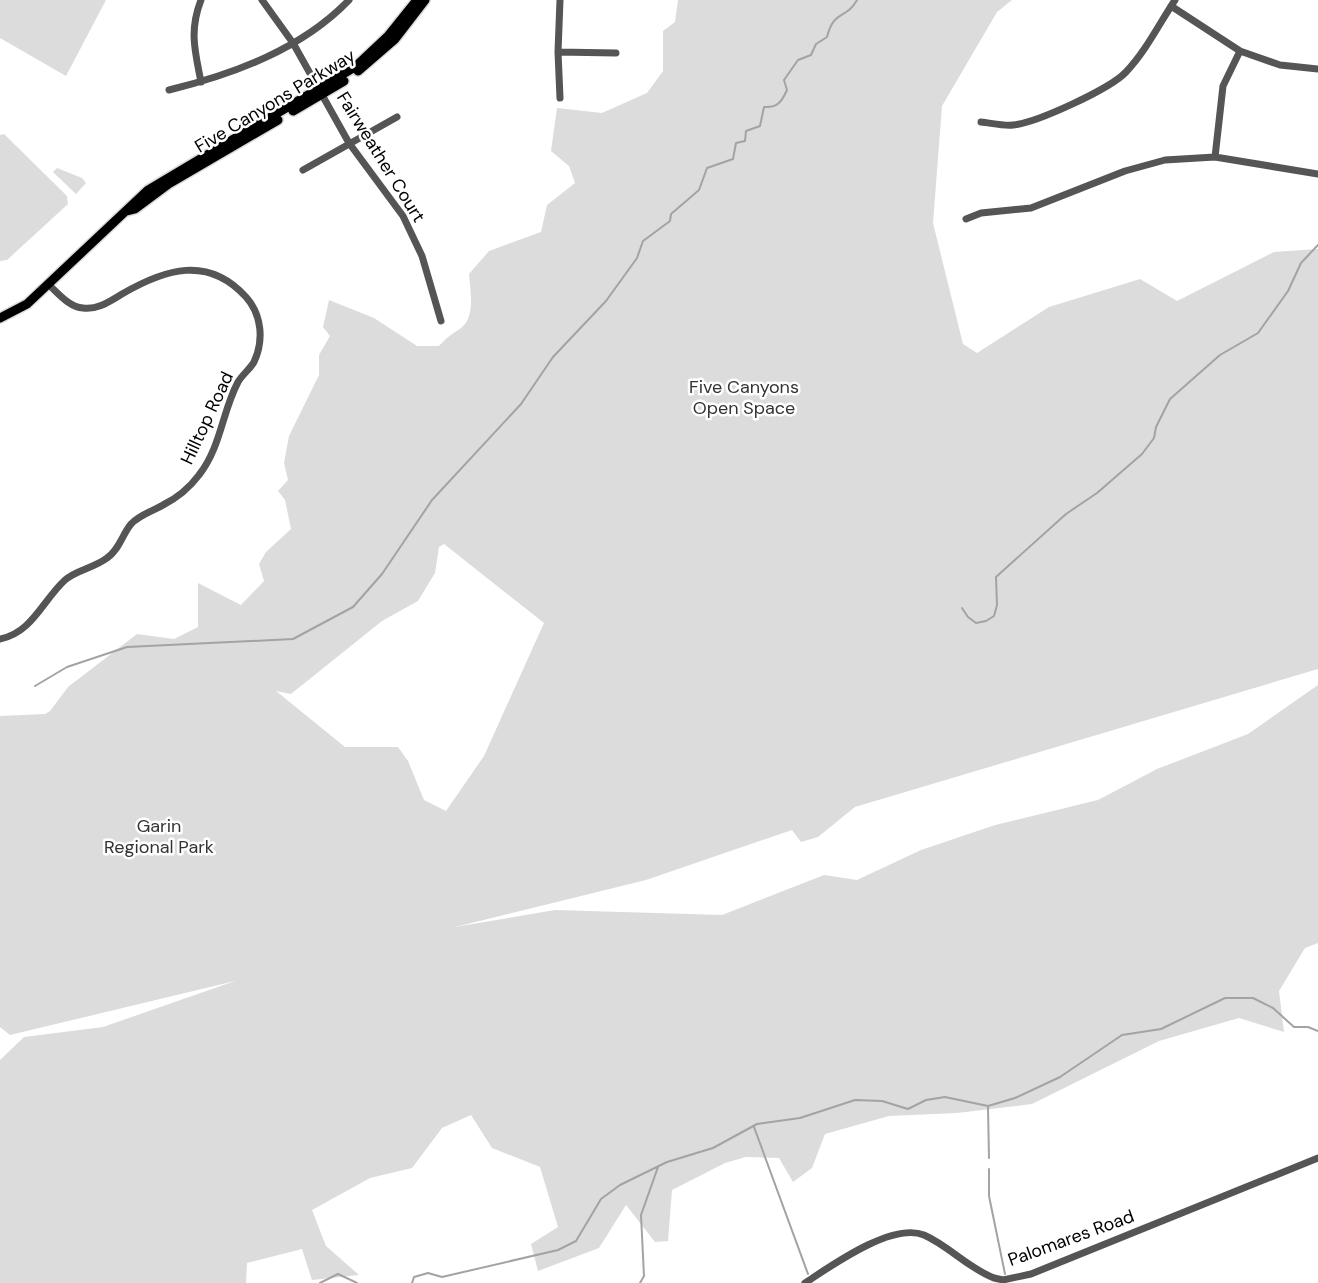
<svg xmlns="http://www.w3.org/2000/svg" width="1318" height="1283" viewBox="0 0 1318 1283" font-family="'DM Sans',sans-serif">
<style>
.green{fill:#dcdcdc;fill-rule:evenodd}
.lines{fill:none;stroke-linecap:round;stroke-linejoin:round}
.stream{stroke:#a3a3a3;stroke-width:2}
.major-casing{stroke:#dbdbdb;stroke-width:12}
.minor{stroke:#555;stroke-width:7}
.major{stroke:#000;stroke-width:9}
.labels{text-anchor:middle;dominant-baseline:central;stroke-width:5;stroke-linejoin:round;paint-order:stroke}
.street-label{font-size:18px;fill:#000;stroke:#fff}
.park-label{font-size:18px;fill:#333;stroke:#fff}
</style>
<rect width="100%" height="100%" fill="#fff"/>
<path class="green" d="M0 0H106L66 76 0 38Z
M678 0H1012L997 12 942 106 933 223 963 344 977 353 1049 307 1140 279 1177 301 1274 252 1318 249V669L855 807 818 837 801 842 792 830 646 880 455 927 555 910 722 915 824 875 857 880 921 850 995 825 1098 800 1157 769 1248 734 1318 685V943L1305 948 1279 991 1284 1032 1239 1018 1159 1041 1032 1104 957 1113 889 1116 825 1134 812 1168 793 1182 779 1158 746 1157 725 1163 672 1190 668 1241 655 1242 626 1205 599 1248 538 1271 531 1244 558 1227 540 1167 492 1148 471 1115 442 1128 412 1168 370 1178 312 1210 326 1246 359 1275 312 1280 302 1249 247 1263 246 1283H0V1060L24 1037 103 1027 235 981 10 1035 0 1027V716L45 714 50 711 68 687 137 634 174 639 198 627V583L241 605 264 581 259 564 266 552 291 529 285 500 278 491 288 480 284 463 289 436 319 375V355L330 336 323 327 329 300 374 318 417 346H439C446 338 452 334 461 328 476 316 470 291 469 274L489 251 541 232 547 205 575 183 569 166 551 151 557 108 602 113 647 93 663 71V31L675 22ZM444 544 544 623 484 756 446 811 424 800 408 761 398 747H345L276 691 291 694 382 621 418 601 435 573 439 547Z
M4 134 67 196 68 204 7 260 0 261V135Z
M57 168 82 178 86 183 76 194 53 172Z"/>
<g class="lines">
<path class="stream" d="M962 608 968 617 976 623 986 621 994 616 997 605 996 577 1066 514 1097 493 1142 454 1154 438 1156 427 1170 399 1220 355 1258 333 1288 291 1301 263 1318 245
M35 686 67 667 127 647 293 639 353 607 382 574 432 500 521 404 553 357 606 301 637 258 643 241 670 221 671 214 699 190 707 168 733 159 736 143 745 141 746 131 760 126 764 107C778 108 782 101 787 90L784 80 798 60 811 55 816 44 827 37C834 9 846 20 857 0
M988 1107 989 1158
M754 1127 808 1274
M989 1169V1196L1005 1274
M320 1283 338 1274 357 1283
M412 1283 414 1277 428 1273 442 1277 558 1250 576 1241 601 1199 620 1185 667 1162 713 1148 757 1124 800 1118 855 1100 882 1101 908 1109 926 1100 945 1097 988 1106 1015 1098 1060 1077 1122 1035 1161 1029 1225 998H1253L1273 1008 1294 1027H1308L1318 1031
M640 1283 644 1276 641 1215 658 1167"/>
<g class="major-casing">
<path id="major" d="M358 71 395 39 425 0
M293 111 344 81
M127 211 135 209 170 183 278 120
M0 318 27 304 148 190 355 67 388 36 417 0"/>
</g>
<path class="minor" d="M201 0C189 31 195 51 201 82
M262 0 293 43 349 143 403 216 422 256 441 321
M1171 6 1240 51 1280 65 1318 69
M558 52 616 53
M169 90C234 74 302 49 349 0
M560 98 558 52 560 0
M981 122C991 123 1003 126 1013 125 1036 123 1110 89 1126 72 1146 51 1159 24 1175 0
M1215 157 1223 86 1240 51
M303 170 397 117
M966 219 981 213 1031 208 1125 171 1165 160 1215 157 1318 174
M0 639C32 633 43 600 65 580 76 570 94 568 107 558 119 550 122 535 131 524 139 515 153 511 163 505 177 498 190 487 199 475 221 447 222 412 238 382 242 375 250 369 254 362 264 341 262 315 246 297 208 255 165 269 122 294 110 301 98 310 83 308 69 307 58 293 49 285
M805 1283C831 1266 892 1222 924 1235 949 1246 968 1268 994 1278L1003 1280 1031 1274 1318 1158"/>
<use href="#major" class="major"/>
</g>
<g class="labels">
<g class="street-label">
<text transform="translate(275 101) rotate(-31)">Five Canyons Parkway</text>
<text transform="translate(381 157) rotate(58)">Fairweather Court</text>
<text transform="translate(207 418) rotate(-65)">Hilltop Road</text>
<text transform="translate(1071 1238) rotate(-20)">Palomares Road</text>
</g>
<g class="park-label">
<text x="744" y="387">Five Canyons<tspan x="744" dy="21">Open Space</tspan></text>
<text x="159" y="826">Garin<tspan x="159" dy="21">Regional Park</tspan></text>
</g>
</g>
</svg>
